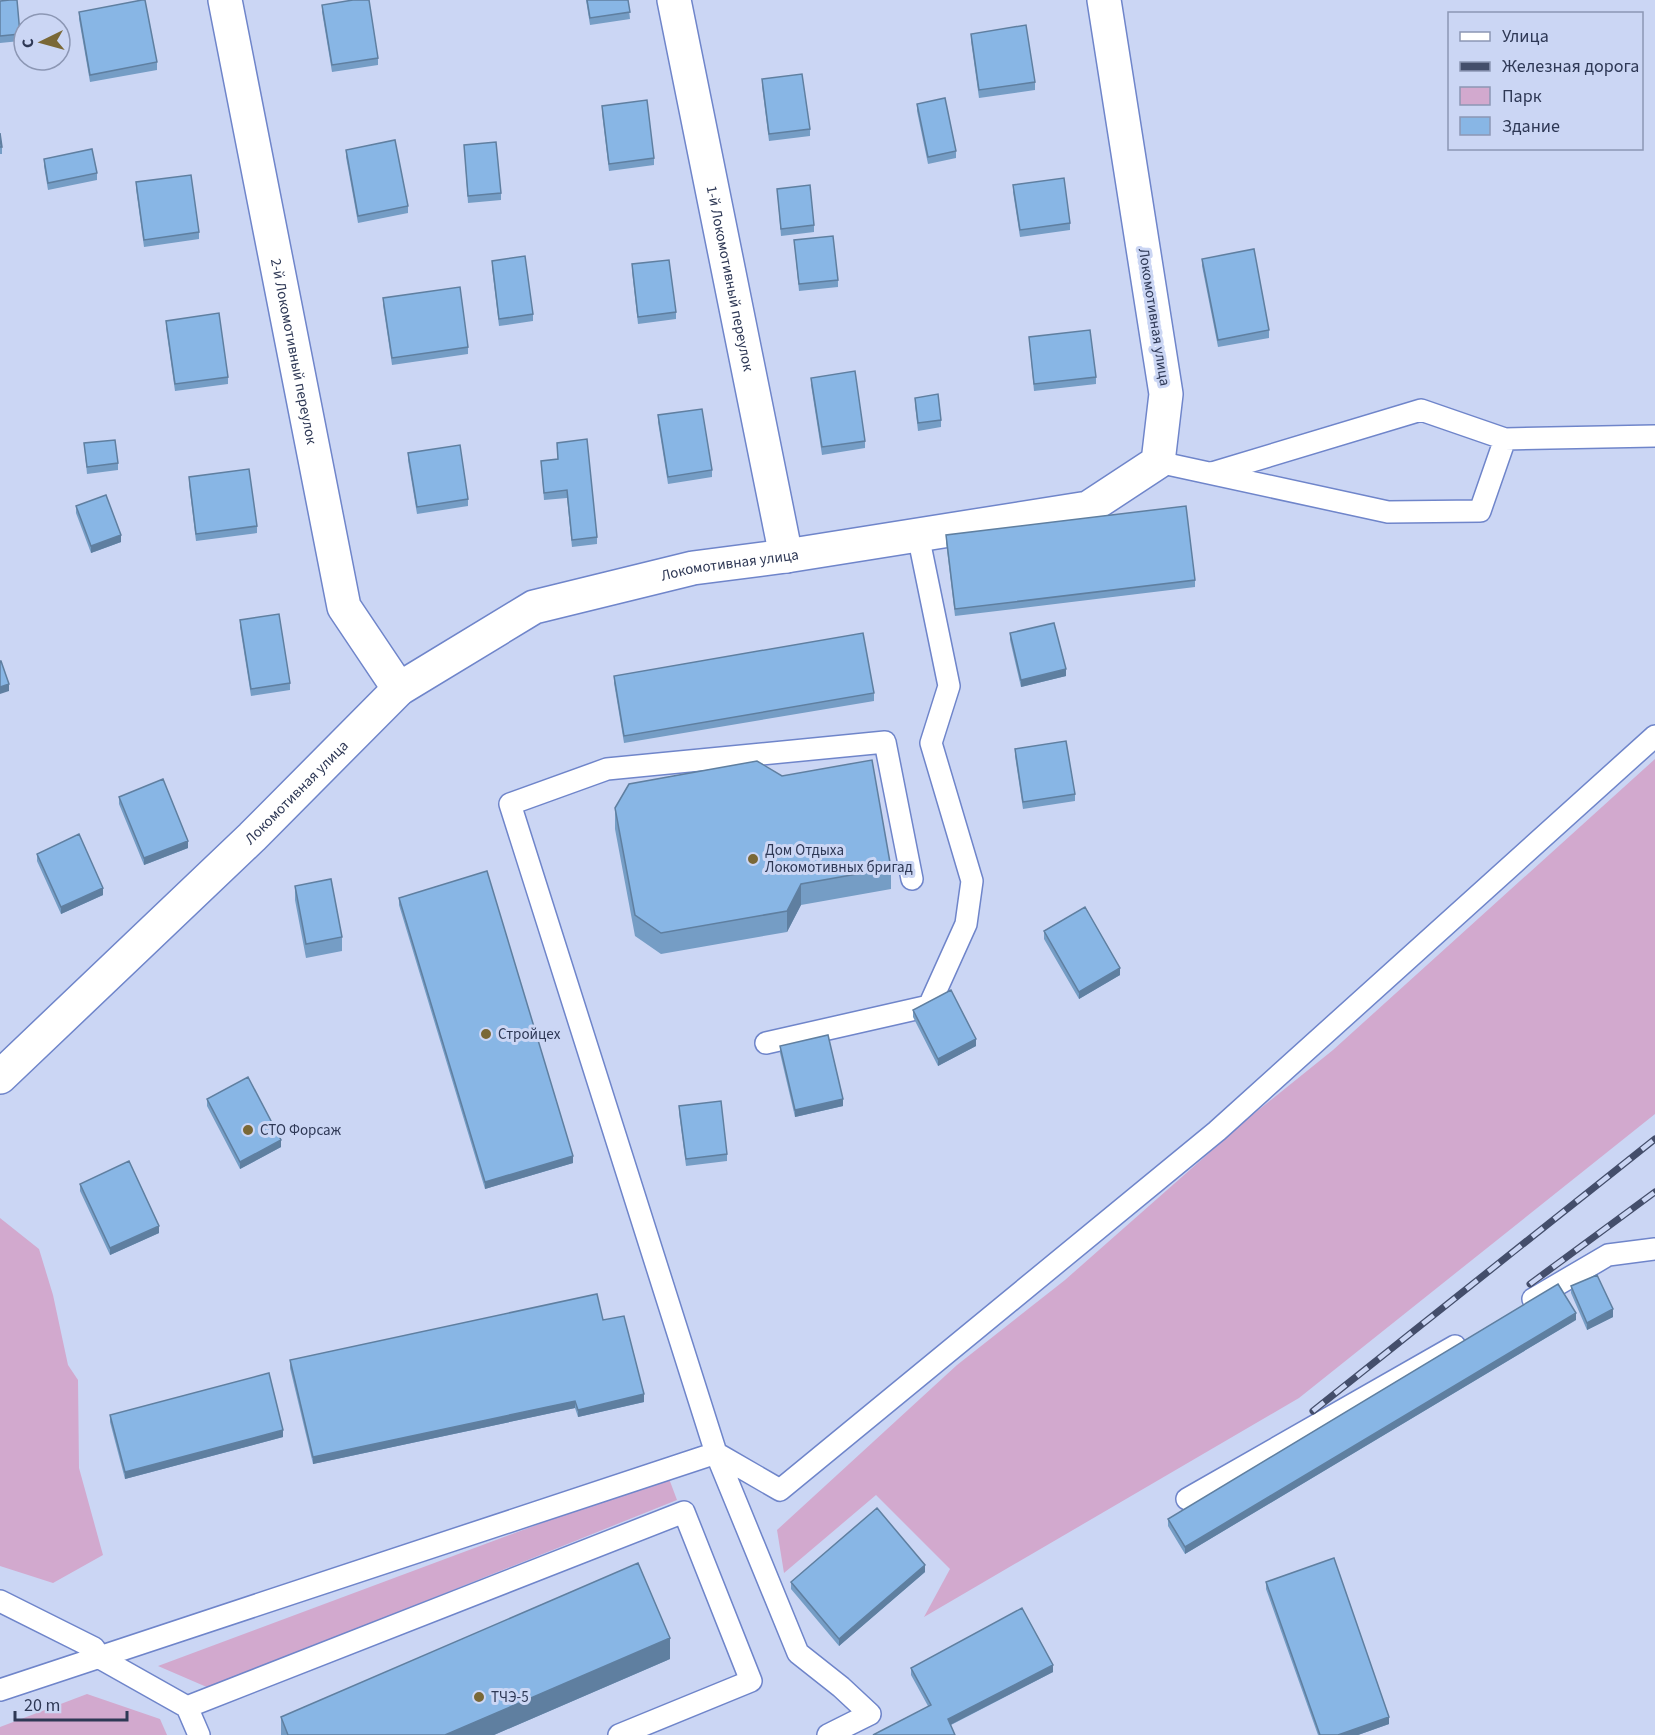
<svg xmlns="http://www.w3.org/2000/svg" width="1655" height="1735" viewBox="0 0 1655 1735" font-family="'Source Sans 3',sans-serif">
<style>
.green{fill:#d2a9ce}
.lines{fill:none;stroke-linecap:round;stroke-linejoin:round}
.service-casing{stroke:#6f85ca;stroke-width:24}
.minor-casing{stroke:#6f85ca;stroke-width:36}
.tertiary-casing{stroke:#6f85ca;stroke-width:36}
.service{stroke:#fff;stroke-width:21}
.minor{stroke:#fff;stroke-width:33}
.tertiary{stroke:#fff;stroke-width:33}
.rail-casing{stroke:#444e6b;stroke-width:7}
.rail{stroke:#cbd6f4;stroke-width:4.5;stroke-dasharray:14;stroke-linecap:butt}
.wall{fill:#759dc5}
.shaded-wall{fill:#5f7fa0}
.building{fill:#88b6e5;stroke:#5f7fa0;stroke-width:1.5}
.poi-dot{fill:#7a6836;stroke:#cbd6f4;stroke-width:2}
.labels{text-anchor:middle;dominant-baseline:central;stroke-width:6;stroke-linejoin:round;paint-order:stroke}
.street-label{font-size:15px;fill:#2e3855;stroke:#cbd6f4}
.poi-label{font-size:15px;fill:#2e3855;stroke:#cbd6f4;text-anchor:start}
</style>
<rect width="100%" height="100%" fill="#cbd6f4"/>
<path class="green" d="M1655 759V1114L1299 1398 924 1617 950 1569 876 1495 784 1573 777 1530 957 1365 1065 1280 1251 1116 1333 1050Z
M0 1218 39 1249 53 1295 68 1365 78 1380 79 1468 103 1555 53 1583 0 1566Z
M668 1476 677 1500 209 1688 158 1666Z
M87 1694 160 1719 167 1735H0V1727Z"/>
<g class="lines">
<g class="service-casing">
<path id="service" d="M1505 439 1655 436
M1158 462 1388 512 1480 511 1505 439 1421 410 1212 473
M766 1043 929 1006 966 924 972 881 931 743 949 686 918 535
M1533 1299 1608 1255 1655 1249
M716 1453 780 1490 1217 1131 1655 736
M716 1453 798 1653 841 1687 870 1714 828 1735
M1187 1499 1455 1346
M0 1601 94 1648 100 1658 187 1707 684 1512 751 1681 619 1735
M0 1690 716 1453 510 804 607 769 885 742 912 879
M187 1707 199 1735"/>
</g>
<g class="minor-casing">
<g id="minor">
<path id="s1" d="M225 0 344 607 399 689"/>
<path id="s2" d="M674 0 786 556"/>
</g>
</g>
<g class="tertiary-casing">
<g id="tertiary">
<path id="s3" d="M0 1077 252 837 399 689 534 607 693 568 786 556 1088 508 1158 462 1166 394 1104 0"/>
</g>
</g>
<use href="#service" class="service"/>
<use href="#minor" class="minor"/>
<use href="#tertiary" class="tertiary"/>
<g class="rail-casing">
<path id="rail" d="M1530 1284 1655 1192
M1313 1411 1655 1139"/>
</g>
<use href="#rail" class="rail"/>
</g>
<path class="wall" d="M586 0H628L630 19 590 25Z
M0 1 20 34V41L0 43Z
M322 5 378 58V65L332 72 322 12Z
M79 12 157 62V70L90 82 79 19Z
M971 34 1035 82V90L979 98 971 41Z
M762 79 810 129V136L769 141 762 86Z
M917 104 956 151V158L928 164 917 111Z
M602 106 654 158V165L609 171 602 113Z
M0 133 2 147V154H0Z
M464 145 501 193V200L468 203Z
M346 150 408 206V213L358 223 346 157Z
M44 159 97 173V180L48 190 44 166Z
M136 182 199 232V239L144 247 136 189Z
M1013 185 1070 223V230L1020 237 1013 192Z
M777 189 814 225V232L781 236Z
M794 240 838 280V287L799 291Z
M1202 259 1269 330V338L1218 347 1202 266Z
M492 261 533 314V321L499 326 492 268Z
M632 264 676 312V319L638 324 632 271Z
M383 298 468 347V354L392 365 383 305Z
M166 321 228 377V384L175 391 166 328Z
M1029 337 1096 377V384L1034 391Z
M811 378 865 441V448L822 455 811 385Z
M915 398 941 420V427L918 431 915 405Z
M658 415 712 470V477L668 484 658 422Z
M84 443 118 463V470L87 474Z
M557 443 597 537V544L572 547 567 498 544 500 541 461 558 459Z
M408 453 468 499V506L417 514 408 460Z
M189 477 257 526V533L196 541 189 484Z
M76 506 121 542 91 553 76 513Z
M946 535 1195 580V587L955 616 946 542Z
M240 620 290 683V690L251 696 240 627Z
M1010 633 1066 676 1021 687 1010 640Z
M614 676 874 693V701L624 743 614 683Z
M1015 749 1075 794V801L1023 809 1015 756Z
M119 797 188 848 144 865 119 804Z
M615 808 891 868V889L801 905 787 932 661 954 635 936 615 829Z
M37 854 103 895 61 914 37 861Z
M295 886 342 937V951L306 958 295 900Z
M399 898 573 1163 485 1189 399 905Z
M1044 931 1120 975 1079 999 1044 939Z
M913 1010 976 1046 938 1066 913 1017Z
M780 1046 843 1106 795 1117 780 1053Z
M207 1099 281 1147 240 1169 207 1106Z
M679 1106 727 1154V1161L686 1166 679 1113Z
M80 1184 159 1233 110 1255 80 1191Z
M1571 1286 1613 1317 1587 1330 1571 1293Z
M603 1320 644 1402 578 1417 575 1408 313 1464 290 1368V1360Z
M1576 1320 1185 1554 1168 1526V1519Z
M110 1415 283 1437 125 1479 110 1422Z
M925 1572 839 1646 791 1589V1582Z
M1266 1582 1389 1724 1358 1735H1318L1266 1589Z
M670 1659 494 1735H281V1717Z
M911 1668 1053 1672 951 1725 928 1706 911 1675Z"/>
<path class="shaded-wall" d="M121 535V542L91 553V546Z
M1066 669V676L1021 687V680Z
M9 684V691L0 694V687Z
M188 841V848L144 865V858Z
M801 884V905L787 932V911Z
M103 888V895L61 914V907Z
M1120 968V975L1079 999V992Z
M976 1039V1046L938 1066V1059Z
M843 1099V1106L795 1117V1110Z
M281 1140V1147L240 1169V1162Z
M573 1156V1163L485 1189V1182Z
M159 1226V1233L110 1255V1248Z
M1613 1309V1317L1587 1330V1323Z
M1576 1313V1320L1185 1554V1547Z
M644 1394V1402L578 1417V1410Z
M575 1401V1408L313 1464V1457Z
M283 1430V1437L125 1479V1472Z
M925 1565V1572L839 1646V1639Z
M670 1638V1659L494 1735H445Z
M1053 1665V1672L948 1726V1719Z
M1389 1717V1724L1358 1735H1338Z"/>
<path class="building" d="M10 0H17L20 34 0 36V1Z
M142 0H145L157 62 90 75 79 12Z
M353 0H369L378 58 332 65 322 5Z
M587 0H628L630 12 590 18Z
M1026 25 1035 82 979 90 971 34Z
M802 74 810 129 769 134 762 79Z
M945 98 956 151 928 157 917 104Z
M647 100 654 158 609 164 602 106Z
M0 133 2 147H0Z
M395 140 408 206 358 216 346 150Z
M496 142 501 193 468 196 464 145Z
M92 149 97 173 48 183 44 159Z
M191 175 199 232 144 240 136 182Z
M1064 178 1070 223 1020 230 1013 185Z
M810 185 814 225 781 229 777 189Z
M833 236 838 280 799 284 794 240Z
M1254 249 1269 330 1218 340 1202 259Z
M525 256 533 314 499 319 492 261Z
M669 260 676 312 638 317 632 264Z
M460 287 468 347 392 358 383 298Z
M219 313 228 377 175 384 166 321Z
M1090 330 1096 377 1034 384 1029 337Z
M855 371 865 441 822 447 811 378Z
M938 394 941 420 918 423 915 398Z
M702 409 712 470 668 477 658 415Z
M587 439 597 537 572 540 567 490 544 493 541 461 558 459 557 443Z
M115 440 118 463 87 467 84 443Z
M460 445 468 499 417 507 408 453Z
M249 469 257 526 196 534 189 477Z
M106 495 121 535 91 546 76 506Z
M1186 506 1195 580 955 609 946 535Z
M279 614 290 683 251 689 240 620Z
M1054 623 1066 669 1021 680 1010 633Z
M863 633 874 693 624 736 614 676Z
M0 661H1L9 684 0 687Z
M1066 741 1075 794 1023 802 1015 749Z
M872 760 891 868 801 884 787 911 661 933 635 915 615 808 629 784 757 761 782 776Z
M163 779 188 841 144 858 119 797Z
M79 834 103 888 61 907 37 854Z
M487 871 573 1156 485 1182 399 898Z
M331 879 342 937 306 944 295 886Z
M1085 907 1120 968 1079 992 1044 931Z
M951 990 976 1039 938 1059 913 1010Z
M828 1035 843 1099 795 1110 780 1046Z
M248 1077 281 1140 240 1162 207 1099Z
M721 1101 727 1154 686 1159 679 1106Z
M129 1161 159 1226 110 1248 80 1184Z
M1597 1275 1613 1309 1587 1323 1571 1286Z
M1558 1284 1576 1313 1185 1547 1168 1519Z
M597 1294 603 1320 624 1316 644 1394 578 1410 575 1401 313 1457 290 1360Z
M269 1373 283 1430 125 1472 110 1415Z
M877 1508 925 1565 839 1639 791 1582Z
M1334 1558 1389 1717 1338 1735H1320L1266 1582Z
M638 1563 670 1638 445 1735H288L281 1717Z
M1022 1608 1053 1665 948 1719 955 1735H873L931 1705 911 1668Z"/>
<g class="poi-dot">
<circle cx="753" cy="859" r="6"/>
<circle cx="486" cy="1034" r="6"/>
<circle cx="248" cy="1130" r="6"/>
<circle cx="479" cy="1697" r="6"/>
</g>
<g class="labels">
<g class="street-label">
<text stroke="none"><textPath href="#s2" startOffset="284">1-й Локомотивный переулок</textPath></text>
<text transform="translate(1154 317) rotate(81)">Локомотивная улица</text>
<text stroke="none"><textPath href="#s1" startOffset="358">2-й Локомотивный переулок</textPath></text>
<text stroke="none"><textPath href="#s3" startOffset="915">Локомотивная улица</textPath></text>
<text stroke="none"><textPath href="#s3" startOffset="411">Локомотивная улица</textPath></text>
</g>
<g class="poi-label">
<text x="765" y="850">Дом Отдыха<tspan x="765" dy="17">Локомотивных бригад</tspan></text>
<text x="498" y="1034">Стройцех</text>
<text x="260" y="1130">СТО Форсаж</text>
<text x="491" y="1697">ТЧЭ-5</text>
</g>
</g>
<rect x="1448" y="12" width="195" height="138" fill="#cbd6f4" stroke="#8c97b4" stroke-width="1.5"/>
<rect x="1460" y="32" width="30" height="9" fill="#ffffff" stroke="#8c97b4" stroke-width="1.5"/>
<text x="1502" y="42" font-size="18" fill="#2e3855">Улица</text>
<rect x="1460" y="62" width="30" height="9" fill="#444e6b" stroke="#8c97b4" stroke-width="1.5"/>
<text x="1502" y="72" font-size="18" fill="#2e3855">Железная дорога</text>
<rect x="1460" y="87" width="30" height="18" fill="#d2a9ce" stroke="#8c97b4" stroke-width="1.5"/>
<text x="1502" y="102" font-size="18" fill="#2e3855">Парк</text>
<rect x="1460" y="117" width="30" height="18" fill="#88b6e5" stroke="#8c97b4" stroke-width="1.5"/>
<text x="1502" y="132" font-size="18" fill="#2e3855">Здание</text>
<g transform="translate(42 42) rotate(265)"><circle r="28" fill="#cbd6f4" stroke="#8c97b4" stroke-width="1.5"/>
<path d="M0-4.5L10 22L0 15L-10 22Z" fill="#7a6836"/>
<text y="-9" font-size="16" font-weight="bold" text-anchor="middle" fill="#2e3855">С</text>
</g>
<path d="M15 1711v9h112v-9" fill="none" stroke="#2e3855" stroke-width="3"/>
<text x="24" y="1711" font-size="18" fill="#2e3855" stroke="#cbd6f4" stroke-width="4.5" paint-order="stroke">20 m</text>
</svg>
